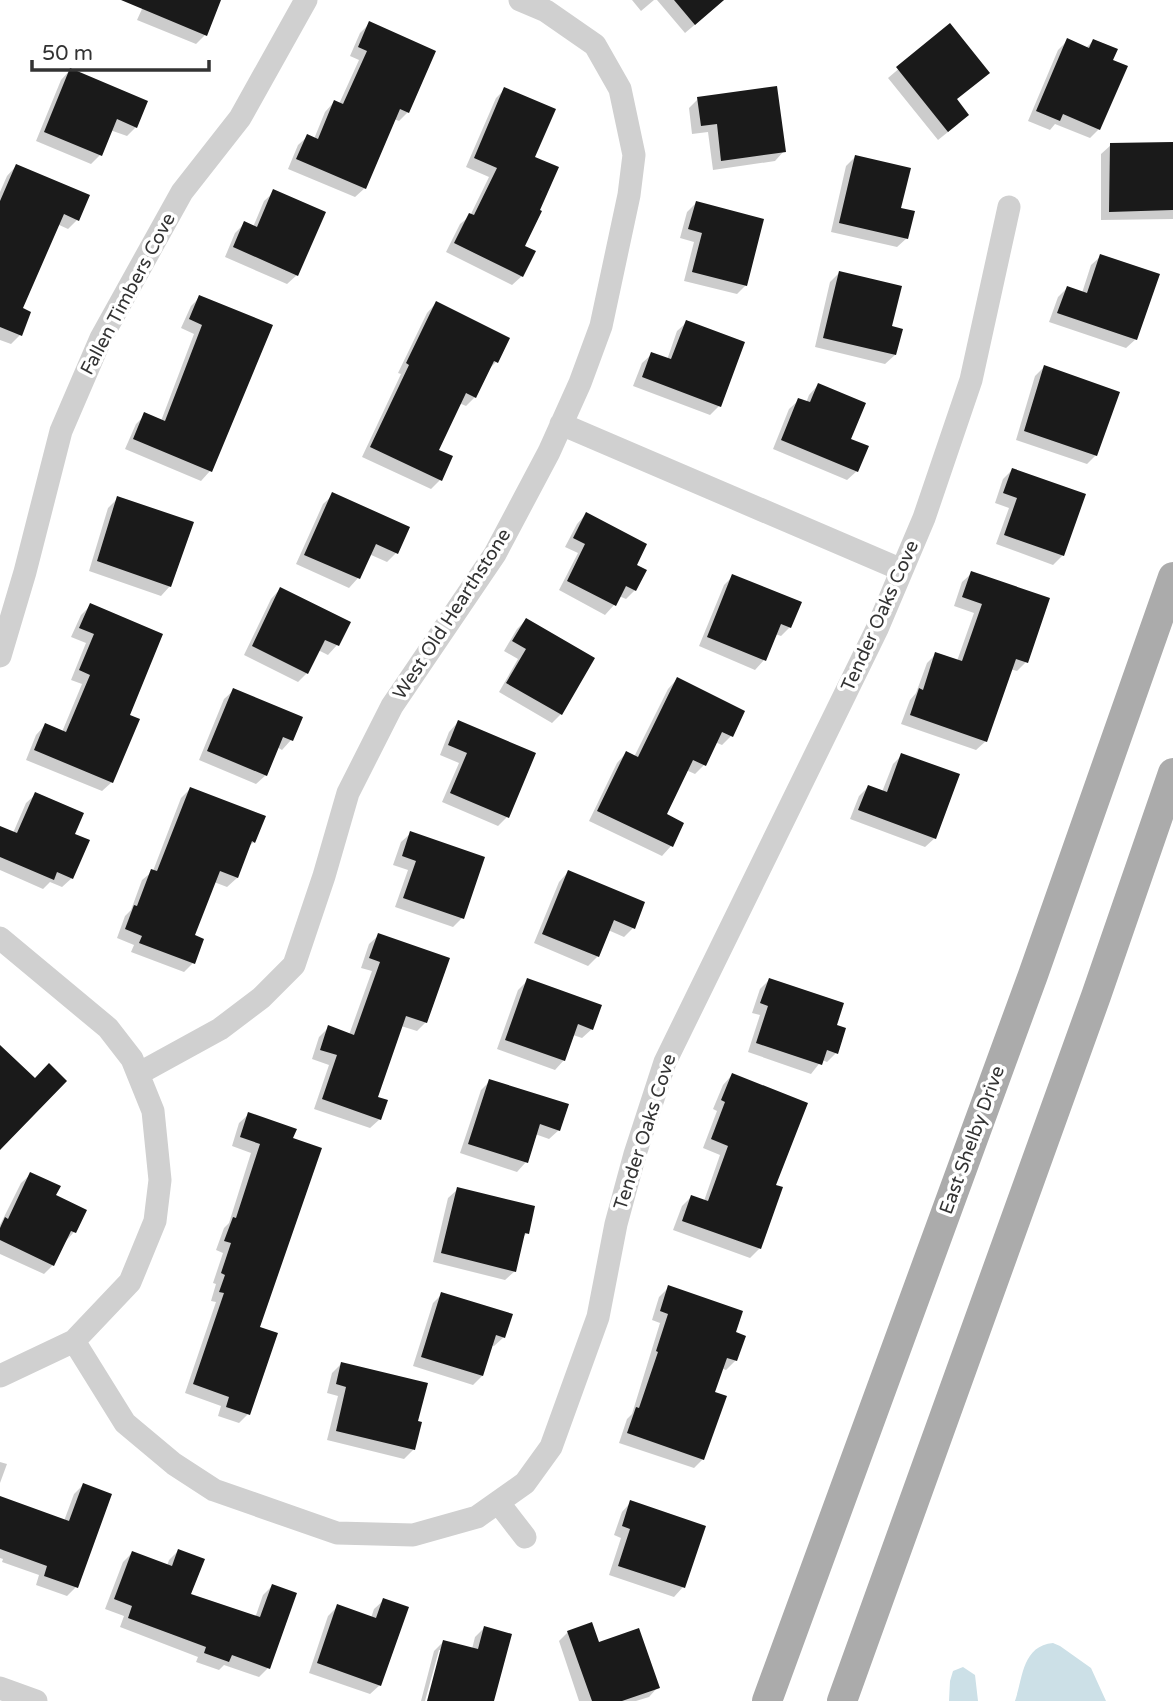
<svg xmlns="http://www.w3.org/2000/svg" width="1173" height="1701" viewBox="0 0 1173 1701" font-family="'Varela Round',sans-serif">
<style>
.water{fill:#cce0e7}
.shadow{fill:#0003}
.building{fill:#1a1a1a}
.lines{fill:none;stroke-linecap:round;stroke-linejoin:round}
.minor{stroke:#d0d0d0;stroke-width:23}
.major{stroke:#ababab;stroke-width:30}
.labels{text-anchor:middle;dominant-baseline:central;stroke-width:7;stroke-linejoin:round;paint-order:stroke}
.street-label{font-size:19px;fill:#333;stroke:#fff}
</style>
<rect width="100%" height="100%" fill="#fff"/>
<path class="water" d="M1053 1643 1060 1646 1091 1668 1106 1701H1015C1023 1678 1022 1646 1053 1643Z
M963 1667 975 1675 978 1701H949L950 1681 953 1671Z"/>
<path class="shadow" d="M146 0H220L205 35 196 44 137 20Z
M632 0H654L641 11Z
M657 0H724L685 33Z
M370 23 408 112 399 121 394 119 365 188 355 197 288 169 298 145 308 136 314 139 325 112 334 102 339 104 359 60 350 56 360 33Z
M949 26 958 124 938 140 888 78Z
M1068 40 1086 48 1093 41 1111 61 1099 129 1090 138 1055 124 1050 130 1028 121 1058 50Z
M70 70 136 127 127 136 110 130 100 155 91 164 36 141 61 80Z
M505 89 533 158 522 247V276L512 285 446 252 460 224 470 216 489 177 466 167 496 98Z
M698 99 784 151 775 161 713 170 708 132 692 134 689 108Z
M1173 144V219L1101 220V154L1111 145Z
M855 157 899 209 907 238 897 247 831 232 846 166Z
M16 166 77 220 68 229 57 224 20 309V335L11 344 0 340V192L7 176Z
M274 192 297 275 287 284 225 257 235 233 245 223 253 227 264 201Z
M696 203 746 285 737 294 684 281 694 242 680 238 687 212Z
M1101 256 1136 339 1126 348 1049 322 1058 297 1067 288 1082 293 1091 265Z
M839 273 895 355 885 364 815 347 830 282Z
M200 297 270 326 210 471 201 481 125 449 136 424 145 415 161 421 194 334 181 328 191 306Z
M436 303 496 362 489 369 475 397 466 406 459 403 437 451 440 480 431 489 362 457 401 374 398 373 427 313Z
M687 322 719 406 710 415 633 386 642 363 652 354 667 360 677 331Z
M1044 367 1096 455 1087 464 1016 440 1035 376Z
M818 385 849 440 857 471 847 480 773 449 789 409 799 400 806 403 809 395Z
M1012 470 1063 555 1053 565 996 544 1009 508 995 503 1003 479Z
M333 495 396 553 387 562 369 554 358 578 349 588 296 564 323 504Z
M118 498 170 586 161 596 89 571 108 508Z
M586 514 634 566 635 590 626 599 619 596 614 605 605 615 559 590 578 553 565 547 577 524Z
M972 573 1026 662 1017 671 1010 669 986 741 976 750 901 724 910 700 916 693 927 663 936 654 957 661 974 613 954 606 962 582Z
M733 576 790 627 781 636 775 634 764 660 755 670 699 646 724 585Z
M280 589 349 622 337 645 328 655 318 650 307 673 298 682 244 655 271 599Z
M90 606 128 716 112 782 102 791 26 760 36 735 45 725 62 732 82 684 71 680 86 643 71 637 81 615Z
M526 620 561 714 552 723 499 692 518 659 504 651 517 629Z
M677 679 731 736 722 745 715 742 704 765 695 774 686 770 665 815 682 824 671 846 662 856 589 821 617 763 626 753 634 757 668 689Z
M234 690 301 717 291 740 282 750 277 747 266 775 256 784 199 760 224 699Z
M458 722 507 817 498 826 442 802 459 763 440 755 449 732Z
M902 755 935 838 925 847 850 819 859 796 868 787 882 792 893 764Z
M190 789 254 842 248 847 237 878 227 887 214 882 193 936V963L184 972 131 952 134 945 117 938 125 916 131 910 142 880 153 871 181 798Z
M36 794 73 835 72 878 62 887 50 882 43 889 0 870V830L13 833 26 803Z
M411 833 462 918 453 927 395 907 408 870 393 865 401 842Z
M568 872 633 928 624 937 608 930 598 956 588 966 534 943 559 882Z
M379 935 426 1022 417 1031 401 1026 376 1098 380 1119 370 1128 314 1109 329 1065 312 1059 319 1037 329 1027 349 1035 372 971 361 968 369 944Z
M528 980 592 1029 582 1038 573 1035 564 1060 555 1070 497 1049 518 990Z
M769 980 835 1026 836 1053 827 1062 822 1060 811 1074 748 1052 760 1015 752 1013 760 989Z
M732 1075 774 1186 760 1248 750 1258 673 1230 682 1206 691 1197 704 1201 720 1155 703 1148 717 1111 713 1109 723 1085Z
M490 1081 559 1130 549 1139 535 1134 526 1162 517 1172 460 1153 481 1090Z
M249 1114 291 1139 257 1328 248 1414 239 1423 218 1416 221 1406 185 1393 216 1302 211 1301 216 1284 213 1283 223 1253 216 1250 224 1228 229 1223 251 1153 232 1146 239 1123Z
M31 1174 54 1196 74 1232 65 1242 53 1265 44 1274 0 1254V1225L21 1183Z
M458 1189 527 1233 523 1237 515 1271 505 1280 433 1262 448 1198Z
M669 1287 734 1333 736 1360 726 1370 721 1368 713 1393 703 1459 694 1468 619 1443 627 1419 632 1414 660 1323 652 1320 659 1297Z
M442 1294 504 1337 494 1346 491 1345 482 1376 473 1385 413 1366 433 1303Z
M341 1364 420 1423 413 1450 404 1459 327 1440 338 1396 327 1393 332 1373Z
M0 1462 7 1464 0 1483Z
M83 1485 76 1587 67 1596 36 1585 39 1575 2 1562 3 1559 0 1558V1498L64 1521 74 1494Z
M631 1502 683 1587 674 1597 609 1575 621 1538 614 1535 622 1512Z
M178 1551 189 1595 255 1618 263 1595 272 1586 268 1668 259 1677 224 1665 219 1670 196 1662 198 1657 120 1627 124 1616 105 1609 123 1562 132 1553 167 1566 169 1560Z
M384 1600 380 1685 370 1694 309 1673 328 1616 338 1606 371 1618 374 1609Z
M484 1628 493 1701H428L442 1650H439L425 1701H421L434 1651 444 1641 472 1649 475 1637Z
M568 1632 598 1644 658 1687 649 1697 636 1701H579L559 1641Z"/>
<path class="building" d="M121 0H221L207 36Z
M674 0H724L695 25Z
M369 21 436 51 409 113 400 109 366 189 296 159 307 134 318 139 334 100 343 104 367 51 358 47Z
M950 23 990 73 957 99 969 115 948 132 896 67Z
M1067 38 1089 48 1093 39 1118 49 1113 60 1128 66 1100 130 1063 114 1060 121 1036 111Z
M70 68 148 101 137 128 117 119 102 156 44 132Z
M777 86 786 152 721 161 717 124 701 126 697 97Z
M504 87 556 109 535 157 559 167 540 210 542 211 525 246 536 251 523 277 454 243 469 213 474 215 497 168 474 158Z
M1173 142V210L1109 212 1110 143Z
M855 155 911 168 901 208 915 211 908 239 839 223Z
M16 164 90 195 79 221 64 214 23 308 31 312 22 336 0 327V201Z
M273 189 326 212 298 276 233 247 244 221 257 227Z
M696 201 764 219 747 286 692 272 702 233 688 229Z
M1100 254 1160 274 1137 340 1057 313 1067 286 1087 293Z
M839 271 902 286 892 326 903 329 896 355 823 338Z
M199 295 273 325 212 472 133 439 144 412 165 421 202 325 189 319Z
M436 301 510 338 498 363 494 361 476 398 466 393 439 450 453 456 442 481 370 447 409 365 406 363Z
M686 320 745 342 721 407 642 377 651 352 671 359Z
M1044 365 1120 392 1097 456 1024 431Z
M818 383 866 403 851 439 869 446 858 472 781 440 798 398 810 402Z
M1012 468 1086 494 1064 556 1004 535 1017 498 1003 493Z
M332 492 410 527 398 554 376 544 360 579 304 555Z
M117 496 194 522 171 587 97 561Z
M586 512 647 544 637 565 647 570 636 591 626 586 616 606 567 581 585 544 573 538Z
M971 571 1050 598 1028 663 1016 659 987 742 910 715 919 688 923 690 935 652 962 661 982 604 962 597Z
M732 574 802 602 791 628 781 624 766 661 707 637Z
M280 587 351 622 339 646 325 640 308 674 252 646Z
M90 603 163 634 130 715 140 719 113 783 34 750 45 723 66 732 90 675 79 670 94 634 79 628Z
M526 618 595 658 562 715 506 683 526 649 512 641Z
M677 677 745 711 733 737 722 732 706 766 693 760 667 814 684 823 673 847 597 811 626 751 638 757Z
M233 688 303 717 293 741 283 737 267 776 207 751Z
M458 720 536 753 509 818 450 793 467 753 448 745Z
M901 753 960 774 936 839 858 810 868 785 887 792Z
M190 787 266 816 255 843 252 841 238 878 220 871 195 935 204 939 195 964 139 943 142 936 125 929 134 905 137 906 151 869 157 871Z
M35 792 84 813 75 834 90 840 73 879 57 872 54 880 0 857V826L17 833Z
M410 831 485 857 464 919 403 898 416 861 402 856Z
M568 870 645 902 635 929 614 920 599 957 542 934Z
M378 933 450 958 427 1023 406 1016 378 1097 388 1100 381 1120 322 1099 337 1055 320 1050 328 1025 354 1035 380 962 369 958Z
M527 978 602 1005 593 1030 578 1024 565 1061 505 1040Z
M769 978 844 1003 837 1025 846 1028 838 1054 827 1050 822 1065 756 1043 768 1006 760 1003Z
M0 1045 35 1078 49 1063 67 1081 0 1150Z
M732 1073 808 1103 776 1185 783 1187 761 1249 682 1221 691 1195 708 1201 728 1146 711 1139 725 1102 721 1100Z
M489 1079 569 1104 560 1131 540 1124 528 1163 468 1144Z
M248 1112 297 1129 293 1138 322 1148 260 1327 278 1333 250 1415 226 1407 229 1397 193 1384 224 1293 219 1292 225 1275 221 1273 231 1243 224 1241 233 1217 236 1218 260 1144 240 1137Z
M30 1172 61 1186 56 1195 87 1210 76 1233 71 1231 54 1266 0 1240V1228L5 1217 8 1219Z
M457 1187 535 1206 529 1234 525 1233 516 1272 441 1253Z
M668 1285 743 1311 736 1332 746 1336 737 1361 727 1358 715 1392 727 1396 704 1460 627 1433 636 1407 639 1408 658 1352 656 1351 668 1314 660 1311Z
M441 1292 513 1314 505 1338 496 1335 483 1376 421 1357Z
M341 1362 428 1383 418 1421 422 1422 415 1450 336 1431 346 1387 336 1384Z
M83 1483 112 1494 78 1588 44 1576 47 1566 0 1549V1496L69 1521Z
M630 1500 706 1526 685 1588 618 1566 630 1529 622 1526Z
M178 1549 205 1559 191 1594 260 1617 272 1584 297 1593 270 1669 232 1655 229 1662 204 1653 206 1647 128 1618 132 1606 114 1599 132 1551 172 1566Z
M383 1598 409 1607 381 1686 317 1663 337 1604 376 1618Z
M592 1622 599 1642 639 1628 660 1688 622 1701H592L567 1631Z
M484 1626 512 1634 494 1701H427L443 1640 478 1649Z"/>
<g class="lines">
<path class="minor" d="M561 424 902 570
M0 656 25 572 61 431 101 338 182 192 240 118 306 0
M0 938 108 1028 132 1059 153 1111 160 1180 155 1221 130 1282 74 1341 0 1376
M138 1074 220 1029 261 998 294 965 324 876 348 793 392 706 495 554 549 452 580 383 601 326 629 195 634 155 620 89 595 45 546 11 520 0
M74 1341 125 1423 174 1464 214 1490 337 1533 413 1535 477 1517 525 1483 551 1447 598 1317 616 1224 635 1154 665 1062 877 629 924 518 971 380 1009 207
M498 1502 525 1537
M0 1688 36 1701"/>
<path class="major" d="M767 1701 1033 975 1173 577
M842 1701 1096 996 1173 773"/>
</g>
<g class="labels">
<g class="street-label">
<text transform="translate(128 294) rotate(-62)">Fallen Timbers Cove</text>
<text transform="translate(452 614) rotate(-57)">West Old Hearthstone</text>
<text transform="translate(880 616) rotate(-66)">Tender Oaks Cove</text>
<text transform="translate(645 1132) rotate(-72)">Tender Oaks Cove</text>
<text transform="translate(972 1140) rotate(-70)">East Shelby Drive</text>
</g>
</g>
<path d="M32 60v10h177v-10" fill="none" stroke="#333333" stroke-width="3.5"/>
<text x="42" y="60" font-size="21" fill="#333333" stroke="#ffffff" stroke-width="5" paint-order="stroke">50 m</text>
</svg>
